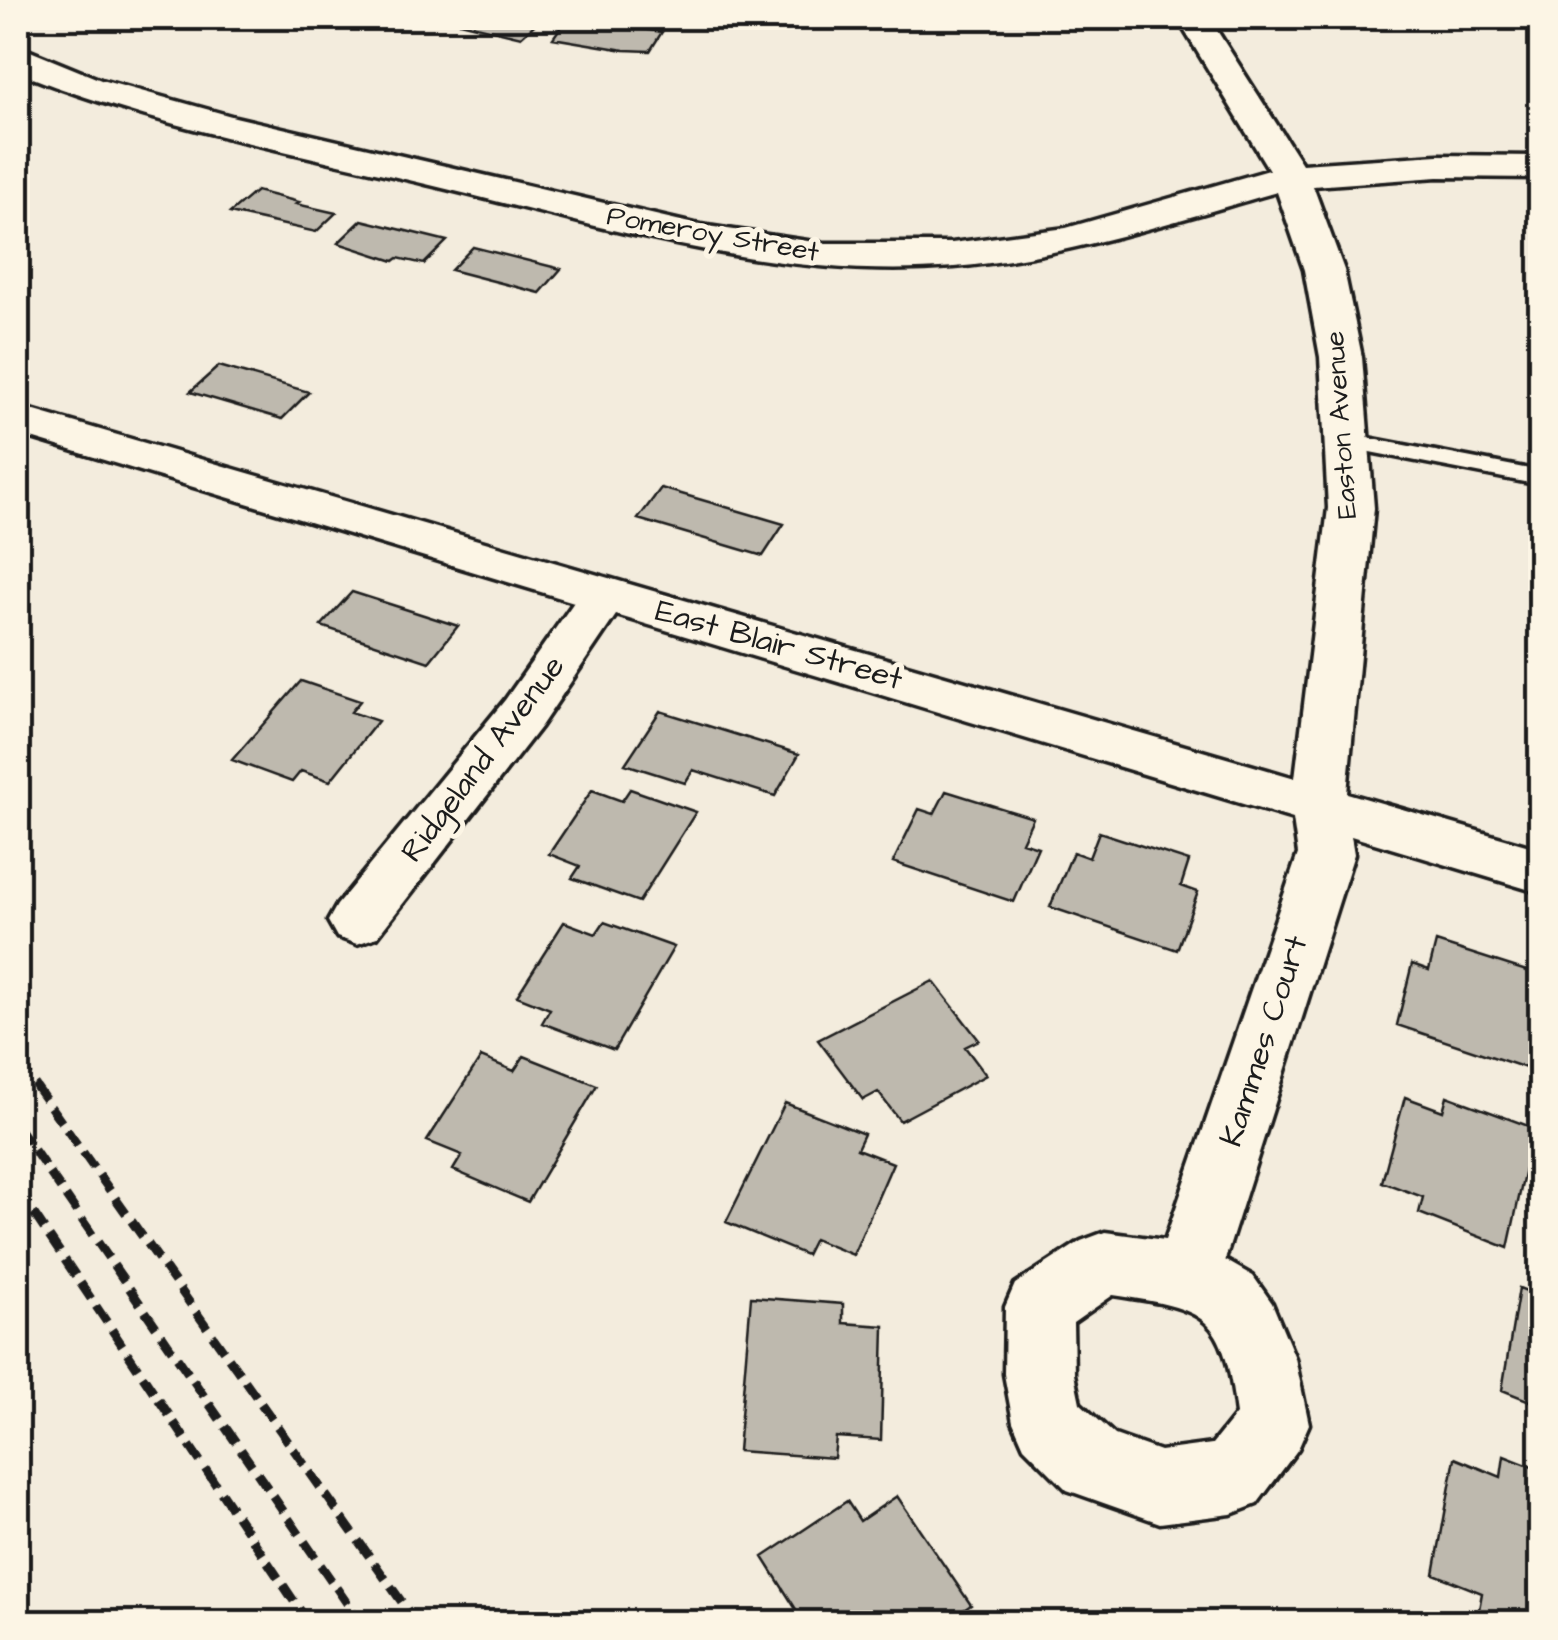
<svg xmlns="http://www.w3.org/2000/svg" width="1558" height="1640" viewBox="0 0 1558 1640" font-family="'Architects Daughter',sans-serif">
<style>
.building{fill:#beb9ae;stroke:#1c1c1c;stroke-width:2.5}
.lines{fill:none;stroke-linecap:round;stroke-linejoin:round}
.lane-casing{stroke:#1c1c1c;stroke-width:7}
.street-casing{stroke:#1c1c1c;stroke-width:7}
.lane{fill:#fcf5e5;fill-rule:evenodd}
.street{fill:#fcf5e5;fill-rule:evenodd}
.rail{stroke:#1c1c1c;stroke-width:9;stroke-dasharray:19 9;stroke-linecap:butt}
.labels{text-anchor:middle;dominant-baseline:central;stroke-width:10;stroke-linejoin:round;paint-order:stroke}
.far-street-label{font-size:28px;fill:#1c1c1c;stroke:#fcf5e5}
.street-label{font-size:32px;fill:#1c1c1c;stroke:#fcf5e5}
</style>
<rect width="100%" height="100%" fill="#f3ecdd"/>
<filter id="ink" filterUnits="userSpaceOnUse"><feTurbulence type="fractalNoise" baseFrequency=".01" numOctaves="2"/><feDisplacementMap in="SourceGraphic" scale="20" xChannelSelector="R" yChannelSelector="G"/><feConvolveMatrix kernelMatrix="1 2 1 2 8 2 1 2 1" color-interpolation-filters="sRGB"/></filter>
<g filter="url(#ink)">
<path class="building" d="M443 18H533L541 19 521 37Z
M565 21 604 23 662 32 650 51 624 50 553 38Z
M256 191 299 202 296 204 336 213 316 232 230 213Z
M362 220 447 241 424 264 398 258 394 261 338 243Z
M473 247 561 269 540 293 451 270Z
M219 366 309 392 282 419 190 392Z
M661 488 784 524 763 556 638 519Z
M352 592 458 626 429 662 321 626Z
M301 681 360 701 351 712 378 721 330 781 301 771 292 782 232 760Z
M660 711 799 754 775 796 693 770 685 783 625 764Z
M630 789 696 812 639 902 572 878 580 866 549 854 592 790 622 801Z
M946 791 1033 818 1022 842 1038 847 1014 902 893 862 919 809 934 814Z
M1099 832 1189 861 1181 886 1198 892 1177 950 1050 907 1073 852 1089 858Z
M564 922 596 934 604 922 674 947 614 1050 542 1023 550 1009 517 996Z
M1436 942 1536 974 1530 1002 1540 1005 1538 1072 1397 1025 1412 964 1429 970Z
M933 981 979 1040 965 1047 986 1075 900 1121 878 1092 863 1100 818 1040Z
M524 1056 597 1085 528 1202 453 1170 462 1155 427 1141 481 1057 514 1071Z
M1447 1096 1534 1128 1508 1248 1419 1213 1423 1197 1382 1182 1405 1097 1443 1111Z
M785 1103 864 1134 857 1149 893 1163 853 1255 814 1239 806 1255 726 1222Z
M1519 1288 1540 1296V1405L1502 1390Z
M751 1297 843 1304V1323L884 1326 881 1440 836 1437 834 1458 738 1451Z
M1504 1456 1540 1470V1622H1496L1478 1615 1482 1593 1434 1574 1455 1458 1501 1477Z
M897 1496 971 1605 946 1622H804L763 1557 847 1501 860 1521Z"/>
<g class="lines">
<g class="lane-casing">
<path id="lane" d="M1347 434 1540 471V485L1339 446 1336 441Z"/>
</g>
<g class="street-casing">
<path id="street" d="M1177 18H1209L1302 164 1438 155 1540 156V178L1438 177 1313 186 1344 270 1362 357 1374 508 1347 793 1540 849V893L1351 836 1354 854 1225 1260 1253 1276 1272 1303 1295 1358 1309 1424 1298 1449 1257 1504 1231 1514 1160 1523 1067 1490 1024 1447 1013 1422 1004 1374 1005 1307 1015 1284 1081 1241 1105 1232 1165 1240 1298 854 1293 819 616 615 541 726 377 937 357 944 337 937 328 921 337 905 505 700 574 602 18 434V406L1295 778 1328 508 1320 357 1304 270 1277 192C1171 222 1065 257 954 267 775 282 598 225 426 184 292 152 153 126 25 75L18 71V46L101 80 235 117 694 224 821 243H952L1066 228 1269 170ZM1113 1295C1207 1309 1224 1314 1236 1414L1212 1444 1160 1451 1115 1435 1080 1403 1074 1374 1073 1323Z"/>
</g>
<use href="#lane" class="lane"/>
<use href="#street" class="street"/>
<path class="rail" d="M18 1061 416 1622
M18 1127 360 1622
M18 1190 308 1622"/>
</g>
</g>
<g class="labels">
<g class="far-street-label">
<text transform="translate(713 234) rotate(10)">Pomeroy Street</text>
<text transform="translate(1341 425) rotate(-94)">Easton Avenue</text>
</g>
<g class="street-label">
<text transform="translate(779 645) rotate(16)">East Blair Street</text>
<text transform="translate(483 759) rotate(-53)">Ridgeland Avenue</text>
<text transform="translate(1264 1041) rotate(-72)">Kammes Court</text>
</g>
</g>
<rect width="1558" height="1640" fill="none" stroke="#fcf5e5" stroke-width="60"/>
<rect x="30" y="30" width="1498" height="1580" fill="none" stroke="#1c1c1c" stroke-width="4" filter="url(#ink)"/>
</svg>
